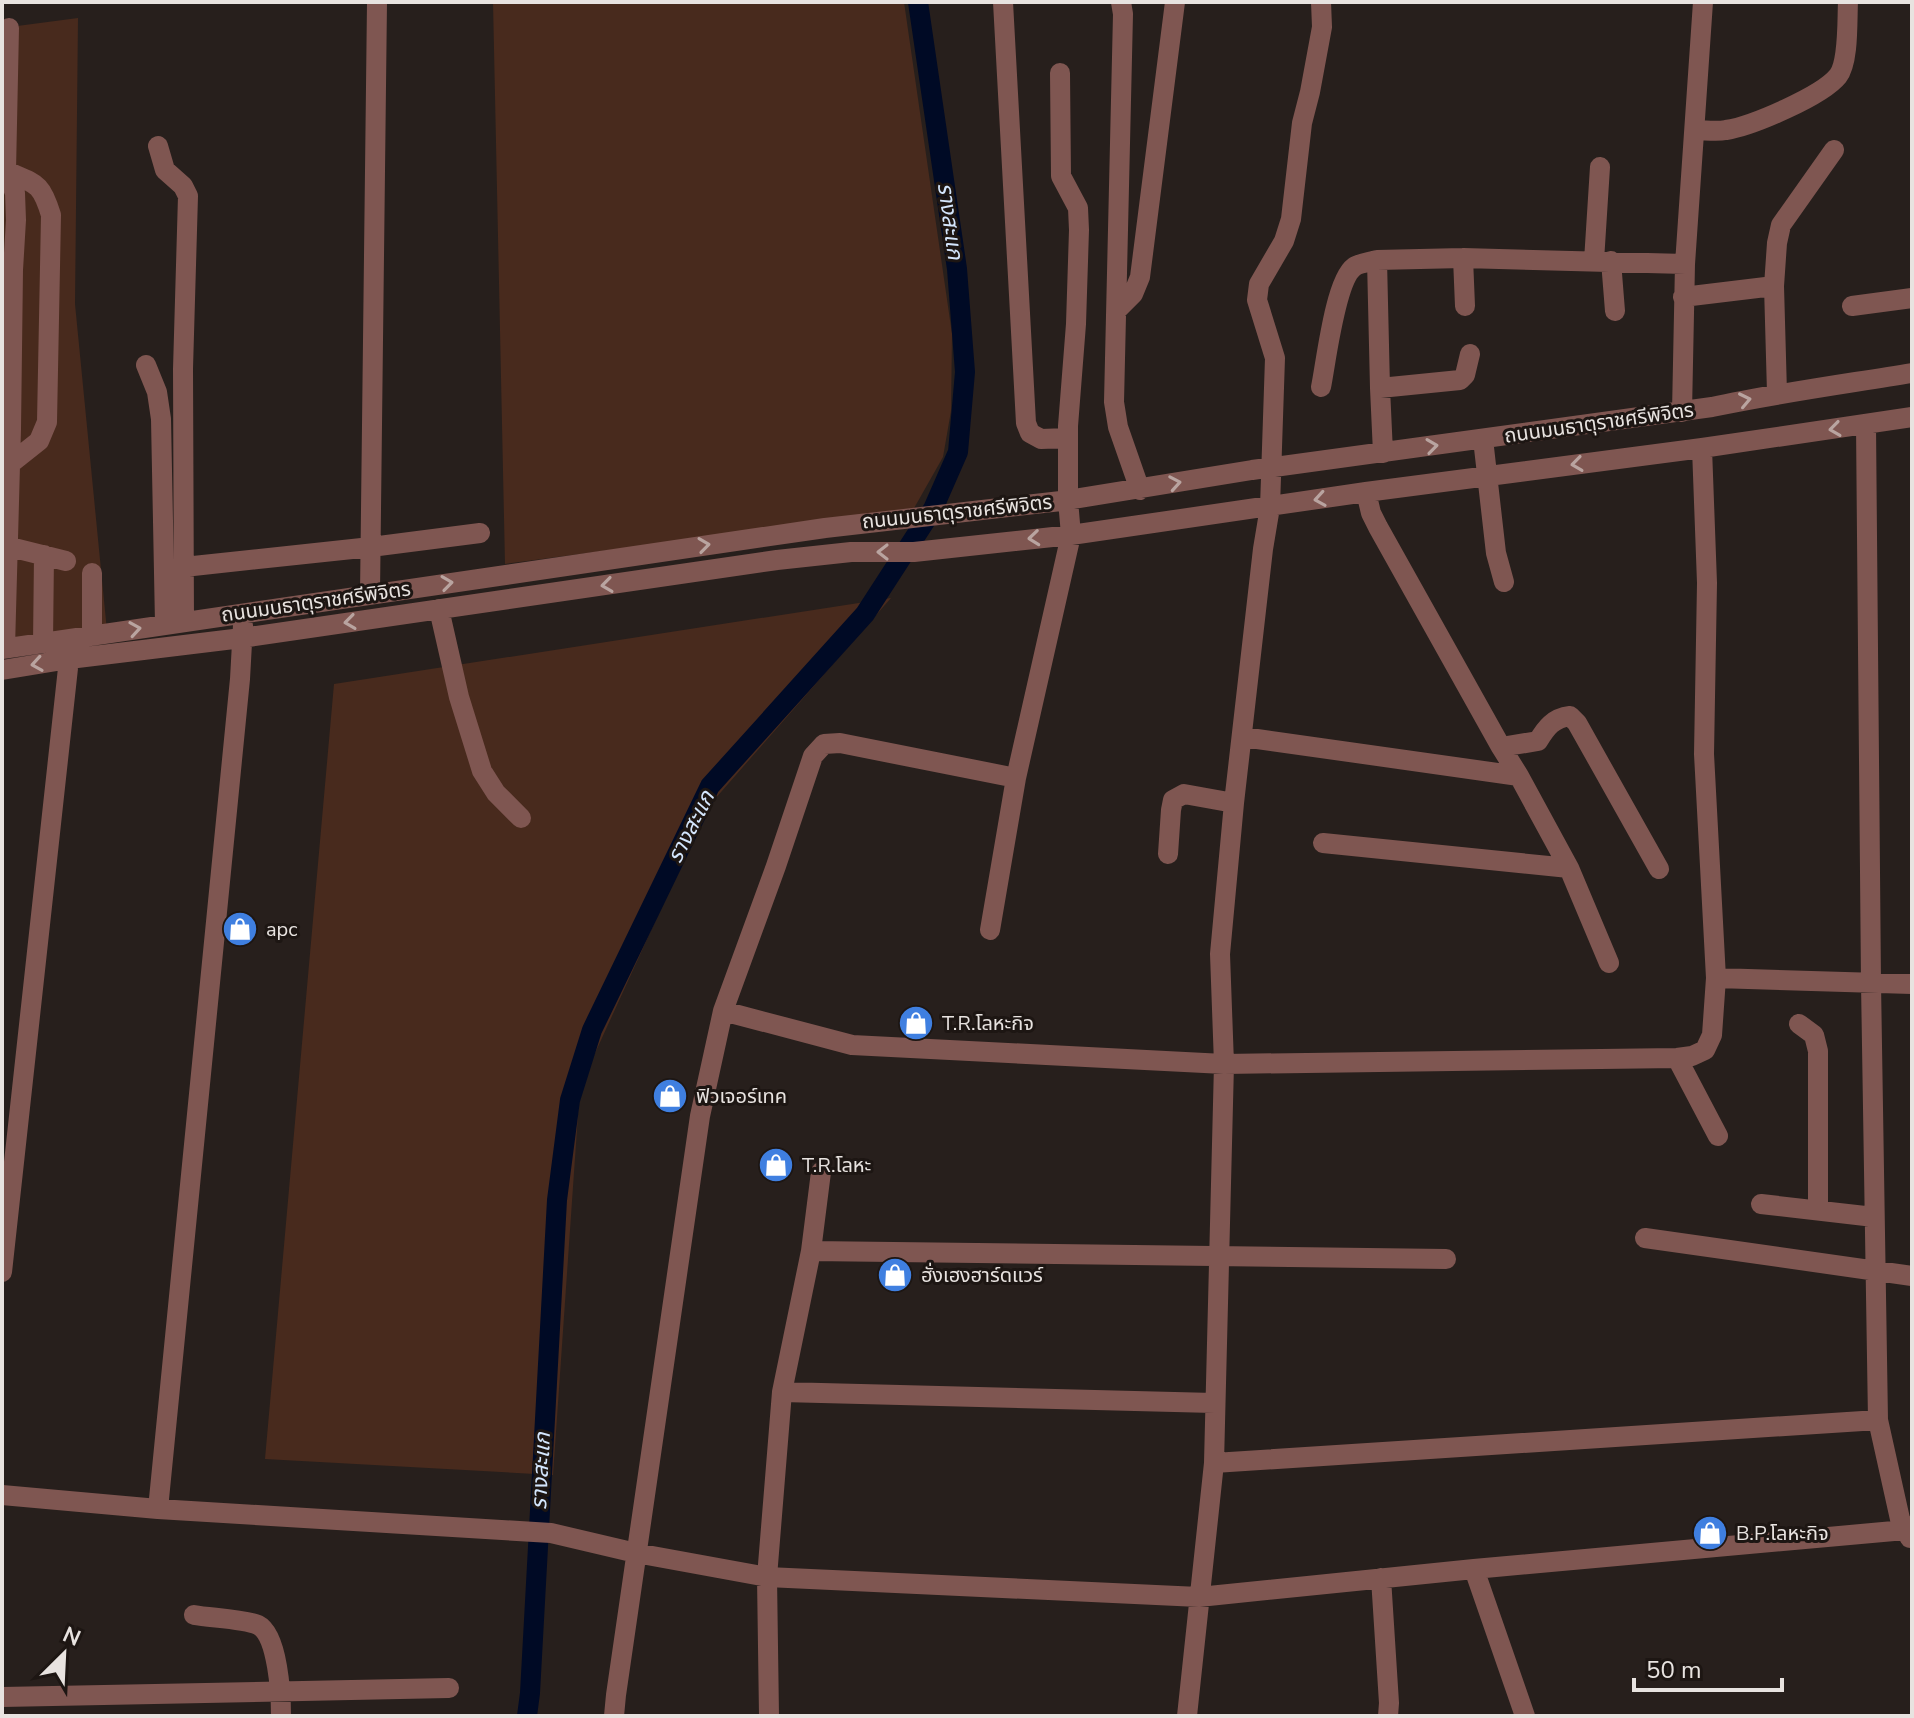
<svg xmlns="http://www.w3.org/2000/svg" width="1914" height="1718" viewBox="0 0 1914 1718" font-family="'Nunito Sans','Noto Sans Thai',sans-serif">
<style>
.green{fill:#482a1d}
.lines{fill:none;stroke-linecap:round;stroke-linejoin:round}
.canal{stroke:#000a25;stroke-width:20}
.minor{stroke:#7f5651;stroke-width:20}
.oneway{stroke:#b9a4a0}
.labels{text-anchor:middle;dominant-baseline:central;stroke-width:6;stroke-linejoin:round;paint-order:stroke}
.street-label{font-size:20px;fill:#e8e3e0;stroke:#1d1613}
.poi-label{font-size:20px;fill:#e8e3e0;stroke:#1d1613;text-anchor:start}
.water-label{font-size:22px;font-style:italic;fill:#d4e6fd;stroke:#1d1613}
</style>
<rect width="100%" height="100%" fill="#271f1c"/>
<path class="green" d="M493 2H904L952 334 951 411 943 457 913 510 505 564Z
M78 18 75 304 107 631 2 645V28Z
M891 598 707 808 580 1086 553 1475 265 1459 334 684Z"/>
<g class="lines">
<path class="canal" d="M527 1716 530 1693 557 1200 570 1100 592 1030 710 786 865 614 933 509 958 452 965 372 957 269 918 2"/>
<path class="minor" d="M1003 2 1026 423 1030 433 1041 439 1068 438
M1121 2 1123 14 1114 402 1118 427 1140 490
M1695 130C1705 130 1716 132 1726 130 1752 126 1822 96 1838 76 1849 62 1847 20 1848 2
M158 146 165 170 183 186 188 196 183 369 184 621
M2 171H6C36 184 41 182 51 215L47 422 39 441 10 464
M1463 258 1465 306
M1594 261 1600 167
M1611 261 1615 311
M1683 297 1774 286
M1852 306 1912 298
M1117 310 1133 294 1140 277 1175 2
M146 365 157 392 161 419 165 624
M1321 387C1326 363 1335 281 1354 267 1359 263 1371 262 1377 260
M1380 388 1377 260 1463 258 1685 264
M1777 393 1774 286 1777 243 1781 225 1834 150
M1682 412 1685 264 1703 2
M1866 424 1871 983 1878 1420 1900 1519 1910 1538
M1483 439 1496 553 1504 582
M1383 453 1380 388 1460 380 1465 375 1470 354
M1366 492 1371 513 1378 527 1501 747 1519 776 1569 868 1609 963
M2 545 66 561
M184 567 371 547 480 533
M370 594 377 2
M439 609 459 697 482 771 496 793 521 818
M92 636V573
M43 643 44 555
M5 648 11 429 13 270 16 220 15 193 6 171 9 28
M2 649 825 528 1061 501 1252 470 1712 407C1778 393 1845 384 1912 373
M2 670 69 659 242 638 777 560 851 552H914L1071 535 1366 492 1702 448 1912 417
M1243 737 1519 776
M1501 747 1538 741C1546 728 1553 718 1570 716L1577 723 1659 869
M1323 843 1569 868
M1168 854 1171 810 1173 800 1184 794 1234 803
M990 930 1016 778 1071 535 1068 500V426L1076 324 1079 230 1078 208 1061 176 1060 73
M1716 978 1912 984
M723 1011 852 1045 1224 1064 1677 1058 1692 1056 1705 1050 1712 1035 1716 978 1704 754 1707 583 1702 448
M1799 1024 1814 1035 1818 1051V1210
M1677 1058 1718 1136
M1761 1204 1874 1217
M1645 1238 1912 1276
M811 1251 1446 1259
M2 1272 69 659
M782 1392 1214 1403
M1214 1463 1878 1420
M2 1495 158 1509 551 1533 636 1553 767 1577 1199 1597 1474 1569 1905 1530
M158 1509 240 679 243 625
M1474 1569 1525 1716
M1381 1578 1389 1703 1388 1716
M194 1615C211 1618 244 1619 258 1625 278 1635 281 1695 281 1716
M2 1697 449 1688
M614 1716 616 1695 700 1116 723 1011 776 866 813 756 824 744 840 743 1016 778
M769 1716 767 1577 782 1392 811 1251 821 1172
M1187 1716 1214 1463 1224 1064 1220 954 1234 803 1263 549 1270 507 1275 358 1257 300 1259 284 1284 241 1291 219 1302 123 1310 92 1322 27 1321 2"/>
</g>
<defs><path id="oneway-chevron" d="M-2-3.5L2.5 0L-2 3.5" fill="none" stroke-width="1.6" stroke-linecap="round" stroke-linejoin="round" transform="scale(2)"/></defs>
<g class="oneway">
<use href="#oneway-chevron" transform="translate(1745 400) rotate(-12)"/>
<use href="#oneway-chevron" transform="translate(1835 429) rotate(172)"/>
<use href="#oneway-chevron" transform="translate(1432 446) rotate(-8)"/>
<use href="#oneway-chevron" transform="translate(1577 464) rotate(172)"/>
<use href="#oneway-chevron" transform="translate(1175 483) rotate(-10)"/>
<use href="#oneway-chevron" transform="translate(1320 499) rotate(171)"/>
<use href="#oneway-chevron" transform="translate(1034 538) rotate(174)"/>
<use href="#oneway-chevron" transform="translate(704 545) rotate(-8)"/>
<use href="#oneway-chevron" transform="translate(883 552) rotate(180)"/>
<use href="#oneway-chevron" transform="translate(447 583) rotate(-8)"/>
<use href="#oneway-chevron" transform="translate(607 585) rotate(172)"/>
<use href="#oneway-chevron" transform="translate(350 622) rotate(172)"/>
<use href="#oneway-chevron" transform="translate(135 629) rotate(-9)"/>
<use href="#oneway-chevron" transform="translate(37 664) rotate(171)"/>
</g>
<defs>
<g id="shop-disc" transform="scale(1.8)"><circle r="9.5" fill="#3f7fe0" stroke="#1d1613"/><path d="M-5-2.5h2.3a2.7 3.5 0 0 1 5.4 0H5L5.5 6h-11ZM-1.5-2.5h3a1.5 2.3 0 0 0-3 0Z" fill="#fff"/></g>
</defs>
<g fill-rule="evenodd">
<use href="#shop-disc" x="240" y="929"/>
<use href="#shop-disc" x="916" y="1023"/>
<use href="#shop-disc" x="670" y="1096"/>
<use href="#shop-disc" x="776" y="1165"/>
<use href="#shop-disc" x="895" y="1275"/>
<use href="#shop-disc" x="1710" y="1533"/>
</g>
<g class="labels">
<g class="street-label">
<text transform="translate(1599 423) rotate(-8)">ถนนมนธาตุราชศรีพิจิตร</text>
<text transform="translate(957 512) rotate(-6)">ถนนมนธาตุราชศรีพิจิตร</text>
<text transform="translate(316 602) rotate(-8)">ถนนมนธาตุราชศรีพิจิตร</text>
</g>
<g class="poi-label">
<text x="266" y="929">apc</text>
<text x="942" y="1023">T.R.โลหะกิจ</text>
<text x="696" y="1096">ฟิวเจอร์เทค</text>
<text x="802" y="1165">T.R.โลหะ</text>
<text x="921" y="1275">ฮั่งเฮงฮาร์ดแวร์</text>
<text x="1736" y="1533">B.P.โลหะกิจ</text>
</g>
<g class="water-label">
<text transform="translate(950 221) rotate(82)">รางสะแก</text>
<text transform="translate(691 827) rotate(-63)">รางสะแก</text>
<text transform="translate(541 1471) rotate(-87)">รางสะแก</text>
</g>
</g>
<rect width="1914" height="1718" fill="none" stroke="#e8e3e0" stroke-width="8"/>
<g transform="translate(64 1654) rotate(24)" stroke="#1d1613" stroke-width="6" paint-order="stroke">
<path d="M0-6L14 30L0 20L-14 30Z" fill="#e8e3e0"/>
<text y="-12" font-size="22" font-weight="bold" text-anchor="middle" fill="#e8e3e0">N</text>
</g>
<path d="M1634 1678v12h148v-12" fill="none" stroke="#e8e3e0" stroke-width="4"/>
<text x="1646" y="1678" font-size="24" fill="#e8e3e0" stroke="#1d1613" stroke-width="6" paint-order="stroke">50 m</text>
</svg>
